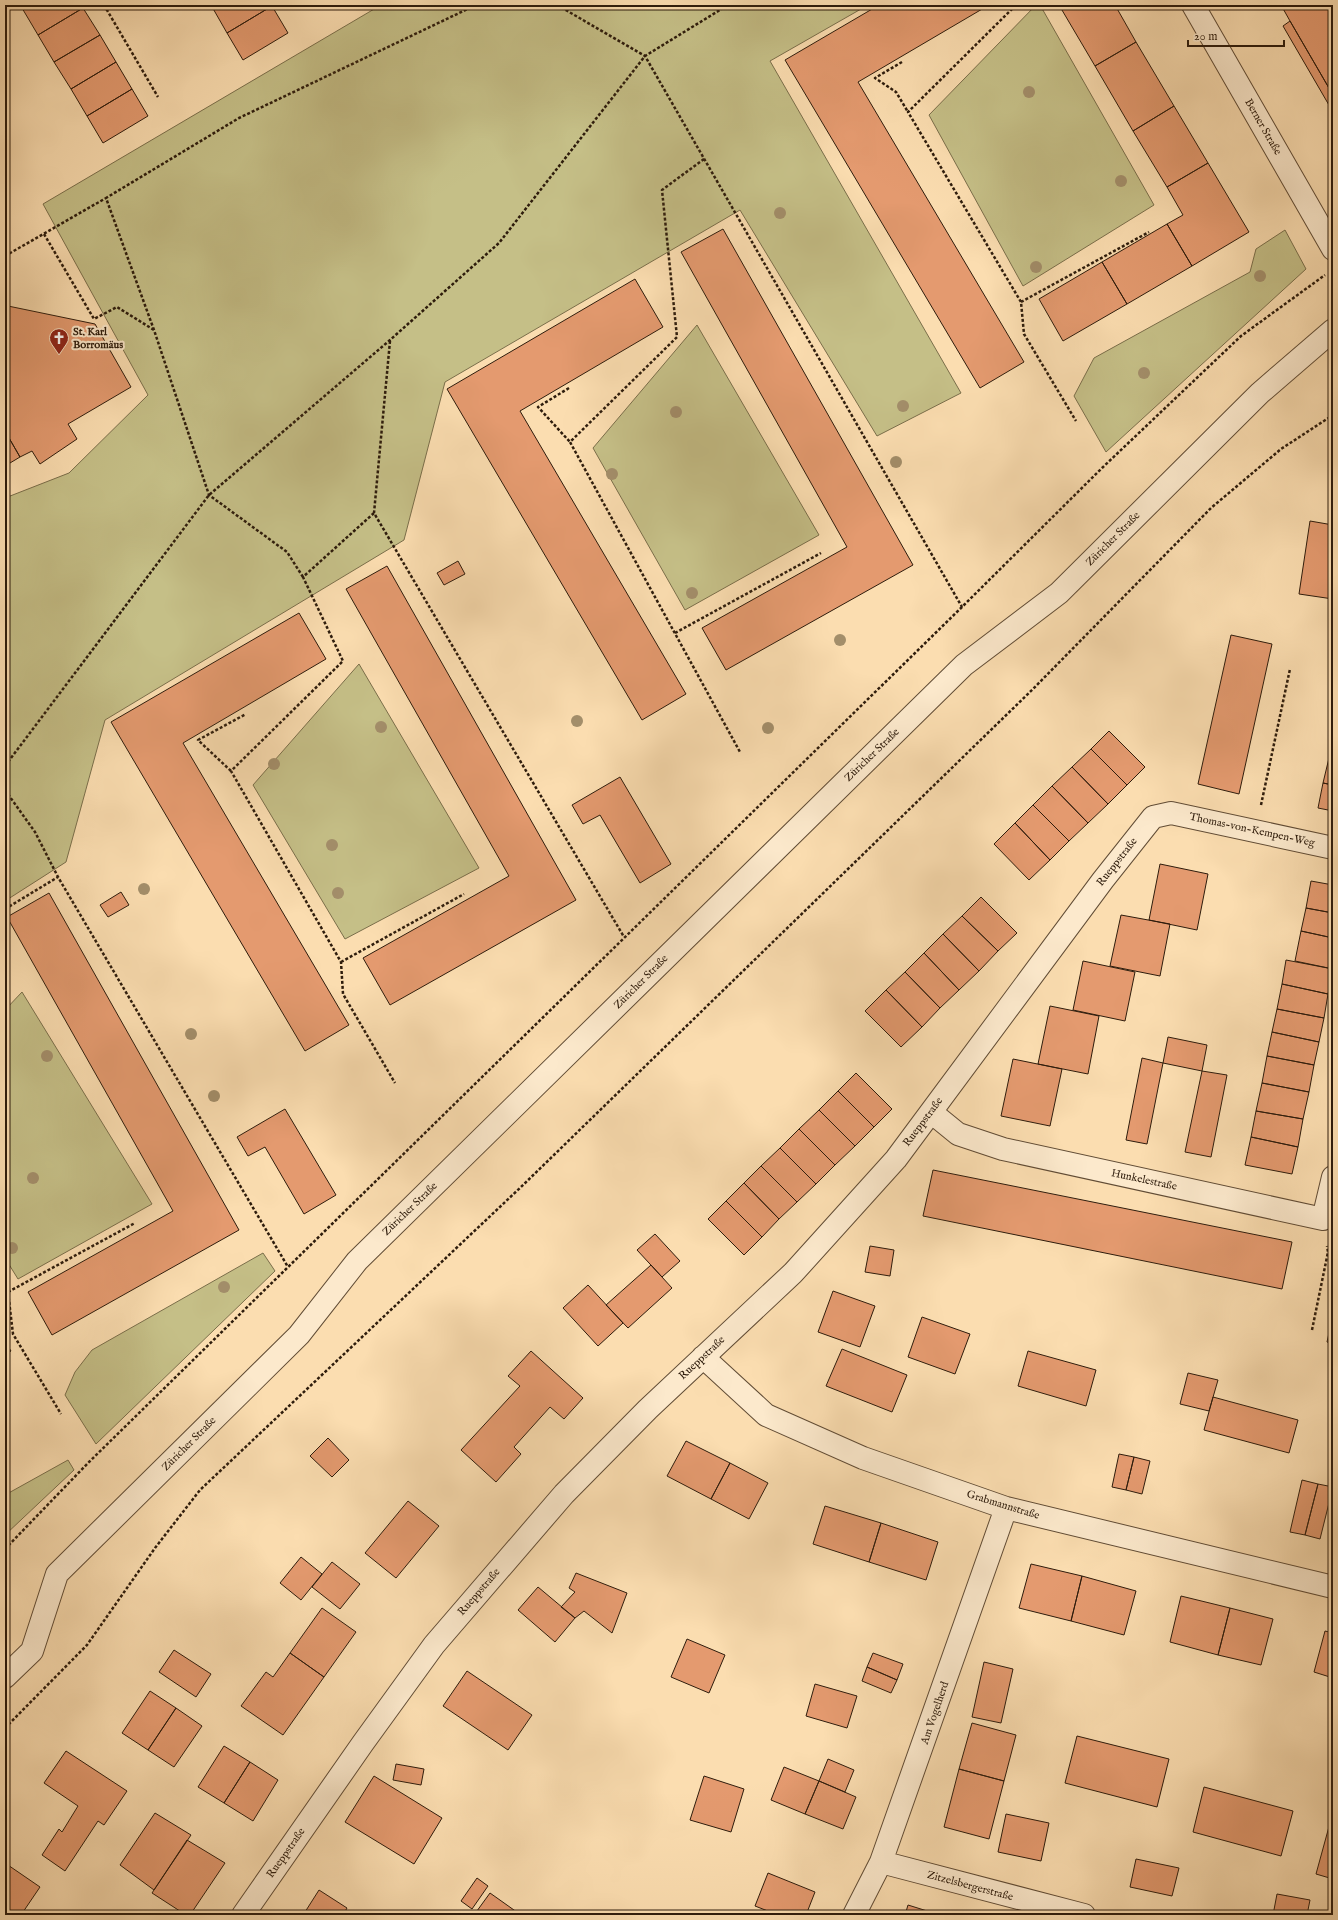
<svg xmlns="http://www.w3.org/2000/svg" width="1338" height="1920" viewBox="0 0 1338 1920" font-family="'IM FELL English',serif">
<style>
.green{fill:#c5bf87;stroke:#7a6e4a}
.building{fill:#e49a6f;stroke:#2e1c0c}
.lines{fill:none;stroke-linecap:round;stroke-linejoin:round}
.minor-casing{stroke:#614c35;stroke-width:24}
.path{stroke:#2e1c0c;stroke-width:2.5;stroke-dasharray:3 2;stroke-linecap:butt}
.minor{stroke:#fce9cc;stroke-width:22}
.tree{fill:#a38e6a}
.labels{text-anchor:middle;dominant-baseline:central;stroke-width:4;stroke-linejoin:round;paint-order:stroke}
.street-label{font-size:11px;fill:#2e1c0c;stroke:#fce9cc}
.poi-label{font-size:11px;font-weight:bold;fill:#2e1c0c;stroke:#fce9cc;text-anchor:start}
</style>
<rect width="100%" height="100%" fill="#fbddb0"/>
<filter id="stains"><feTurbulence type="fractalNoise" baseFrequency=".005" numOctaves="4"/><feColorMatrix values="0 0 0 0 .2 0 0 0 0 .09 0 0 0 0 .02 0 0 0 .5 -.17"/></filter>
<radialGradient id="worn" r=".72"><stop offset=".6" stop-color="#630" stop-opacity="0"/><stop offset="1" stop-color="#630" stop-opacity=".3"/></radialGradient>
<path class="green" d="M381 5H868L770 61 961 393 877 436 740 210 445 382 404 540 105 720 66 862 5 901V498L69 473 148 395 43 204Z
M1036 5H1040L1154 205 1023 286 929 115Z
M1285 230 1306 269 1106 452 1074 396 1094 358 1250 272 1256 249Z
M697 325 819 535 685 610 593 448Z
M359 664 479 868 345 939 253 785Z
M22 992 152 1204 18 1279 5 1258V1010Z
M263 1253 275 1271 96 1444 65 1395 75 1372 92 1350Z
M68 1460 74 1470 5 1535V1495Z"/>
<path class="building" d="M27 5H82L83 8 38 35 22 8Z
M211 5H272V6L227 33Z
M879 5H989L858 82 1024 362 980 388 785 60Z
M1059 5H1115L1136 42 1095 66Z
M1281 5H1333V95L1290 21Z
M272 6 288 33 243 60 227 33Z
M83 8 100 35 54 62 38 35Z
M1290 21 1333 95V112L1283 26Z
M100 35 116 62 71 89 54 62Z
M1136 42 1174 106 1133 131 1095 66Z
M116 62 132 89 87 116 71 89Z
M132 89 148 116 103 143 87 116Z
M1174 106 1208 163 1167 187 1133 131Z
M1208 163 1249 232 1192 266 1167 224 1183 215 1167 187Z
M1167 224 1192 266 1127 304 1102 262Z
M723 229 913 565 726 670 702 628 847 547 681 252Z
M1102 262 1127 304 1063 341 1039 299Z
M635 279 663 327 520 411 686 694 642 720 447 389Z
M5 300 8 306 95 324 131 387 68 424 77 439 40 464 32 451 20 457 5 431Z
M5 431 20 457 5 466Z
M1310 521 1333 525V599L1299 594Z
M458 561 465 574 444 585 437 573Z
M387 566 576 900 390 1005 363 958 509 876 346 589Z
M299 613 326 659 183 743 349 1025 305 1051 111 722Z
M1231 635 1272 644 1239 794 1198 784Z
M1109 731 1145 767 1127 785 1091 749Z
M1333 738V759L1329 758Z
M1091 749 1127 785 1108 804 1072 767Z
M1329 758 1333 759V785L1323 783Z
M1072 767 1108 804 1088 823 1052 786Z
M620 777 671 864 640 883 600 815 583 824 572 805Z
M1323 783 1333 785V811L1318 808Z
M1052 786 1088 823 1069 841 1033 805Z
M1033 805 1069 841 1050 860 1015 823Z
M1015 823 1050 860 1029 880 994 844Z
M1160 864 1208 874 1197 930 1149 920Z
M1311 881 1333 885V913L1306 908Z
M121 892 129 905 108 917 100 905Z
M49 893 239 1230 52 1335 28 1292 173 1211 7 917Z
M981 897 1017 933 998 951 962 916Z
M1306 908 1333 913V938L1301 931Z
M1121 915 1170 924 1160 976 1110 966Z
M962 916 998 951 979 971 943 934Z
M1301 931 1333 938V969L1295 961Z
M943 934 979 971 959 990 924 953Z
M924 953 959 990 940 1008 905 972Z
M1286 960 1333 969 1328 994 1282 984Z
M1083 961 1135 972 1125 1021 1073 1010Z
M905 972 940 1008 922 1027 886 990Z
M1282 984 1328 994 1324 1018 1277 1009Z
M886 990 922 1027 901 1047 865 1011Z
M1050 1006 1099 1016 1088 1074 1038 1064Z
M1277 1009 1324 1018 1319 1042 1272 1032Z
M1272 1032 1319 1042 1314 1065 1267 1056Z
M1168 1037 1207 1045 1202 1071 1163 1063Z
M1267 1056 1314 1065 1309 1092 1262 1083Z
M1142 1058 1163 1063 1147 1144 1126 1140Z
M1013 1059 1062 1069 1050 1126 1001 1116Z
M1202 1071 1227 1075 1211 1157 1185 1152Z
M856 1073 892 1109 874 1127 838 1091Z
M1262 1083 1309 1092 1303 1119 1256 1111Z
M838 1091 874 1127 855 1146 819 1110Z
M285 1109 336 1195 304 1214 265 1147 248 1156 237 1137Z
M819 1110 855 1146 835 1165 799 1129Z
M1256 1111 1303 1119 1298 1147 1251 1137Z
M799 1129 835 1165 816 1184 780 1148Z
M1251 1137 1298 1147 1292 1174 1245 1165Z
M780 1148 816 1184 797 1202 761 1166Z
M761 1166 797 1202 779 1219 744 1183Z
M933 1170 1292 1242 1282 1289 923 1216Z
M744 1183 779 1219 762 1237 726 1201Z
M726 1201 762 1237 744 1255 708 1219Z
M655 1234 680 1261 662 1277 637 1250Z
M870 1246 894 1250 890 1276 865 1272Z
M651 1265 672 1288 628 1328 606 1305Z
M588 1285 623 1323 598 1346 563 1308Z
M833 1291 875 1306 860 1347 818 1332Z
M922 1317 970 1334 955 1374 908 1357Z
M1332 1319H1333V1344L1327 1342Z
M5 1342 11 1351 5 1355Z
M842 1349 907 1375 892 1412 826 1386Z
M531 1351 583 1398 564 1419 550 1407 514 1447 521 1454 496 1482 461 1450 520 1386 508 1376Z
M1028 1351 1096 1370 1086 1406 1018 1386Z
M1188 1373 1218 1380 1209 1411 1180 1404Z
M1213 1397 1298 1420 1289 1453 1204 1430Z
M328 1438 349 1460 332 1477 310 1456Z
M686 1441 730 1463 711 1499 667 1476Z
M1119 1454 1134 1457 1126 1490 1112 1487Z
M1134 1457 1150 1461 1142 1494 1126 1490Z
M730 1463 768 1483 749 1519 711 1499Z
M1302 1480 1318 1484 1305 1535 1290 1532Z
M1318 1484 1333 1487 1320 1539 1305 1535Z
M408 1501 439 1526 396 1578 365 1553Z
M825 1506 881 1523 869 1562 813 1544Z
M881 1523 938 1542 926 1580 869 1562Z
M301 1557 322 1574 301 1600 280 1583Z
M332 1562 360 1584 340 1609 312 1587Z
M1031 1564 1082 1576 1071 1621 1019 1608Z
M576 1573 627 1593 612 1633 584 1611 575 1618 561 1607 575 1592 569 1588Z
M1082 1576 1136 1591 1124 1635 1071 1621Z
M538 1587 575 1618 555 1642 518 1610Z
M1181 1596 1230 1608 1218 1655 1170 1642Z
M322 1608 356 1632 324 1677 290 1653Z
M1230 1608 1273 1619 1261 1665 1218 1655Z
M1325 1631 1333 1633V1678L1314 1672Z
M687 1639 725 1655 709 1693 671 1677Z
M174 1650 211 1674 196 1697 159 1672Z
M290 1653 324 1677 283 1735 241 1706 266 1672 273 1677Z
M873 1653 903 1664 897 1680 867 1667Z
M984 1662 1013 1669 1001 1723 972 1717Z
M867 1667 897 1680 891 1693 862 1681Z
M467 1671 532 1715 508 1750 443 1706Z
M815 1684 857 1696 847 1728 806 1716Z
M150 1691 176 1708 148 1750 122 1733Z
M176 1708 202 1726 174 1767 148 1750Z
M972 1723 1016 1735 1004 1781 959 1769Z
M1077 1736 1169 1759 1157 1807 1065 1783Z
M224 1746 250 1762 224 1803 198 1787Z
M66 1751 127 1791 104 1825 98 1821 65 1871 42 1855 59 1829 62 1832 78 1806 44 1783Z
M828 1759 854 1770 845 1792 819 1781Z
M250 1762 278 1780 253 1821 224 1803Z
M396 1764 424 1769 421 1785 393 1780Z
M784 1767 819 1781 805 1814 771 1800Z
M959 1769 1004 1781 989 1839 944 1827Z
M374 1776 442 1818 414 1864 345 1822Z
M704 1776 744 1789 731 1832 690 1820Z
M819 1781 856 1797 843 1829 805 1814Z
M1204 1787 1293 1811 1281 1856 1193 1832Z
M1333 1812V1879L1316 1874Z
M155 1813 191 1835 154 1890 120 1865Z
M1006 1814 1049 1823 1041 1861 998 1852Z
M187 1840 225 1863 190 1915H186L152 1893Z
M1136 1859 1179 1868 1172 1896 1130 1887Z
M5 1863 40 1887 21 1915H5Z
M768 1873 815 1892 806 1915H778L755 1906Z
M477 1878 488 1886 472 1909 461 1901Z
M319 1890 347 1908 343 1915H308L305 1912Z
M490 1893 521 1915H474Z
M1277 1894 1310 1900 1307 1915H1273Z
M908 1905 940 1915H905Z"/>
<g class="lines">
<g class="minor-casing">
<path id="minor" d="M1193 5 1333 249
M931 1112 958 1134 1003 1149 1323 1219 1333 1177
M703 1357 766 1415 863 1458 1006 1508 1333 1587
M5 1677 32 1651 57 1574 299 1335 357 1261 964 665 1059 593 1260 393 1333 330
M881 1862 1084 1915
M243 1915 363 1743 434 1645 564 1494 648 1409 793 1273 896 1159 1103 880 1153 817 1171 813 1333 848
M854 1915 881 1862 1006 1508"/>
</g>
<path class="path" d="M104 5 158 97
M294 5 295 6
M557 5 645 56 962 607
M1016 5 908 112 1021 302 1024 334 1076 421
M902 62 875 78 896 92 908 112
M704 159 662 190 677 337 570 442 740 752
M44 234 94 319 117 307 154 330
M5 256 106 198
M1021 302 1149 232
M390 341 374 513 624 937
M569 388 538 407 570 442
M374 513 303 577 343 661 231 771 341 962 343 994 395 1083
M303 577 287 552 209 495 154 330 106 198 239 118 476 5
M675 633 821 553
M5 766 209 495 390 340 499 243 645 56 728 5
M231 771 198 740 246 714
M5 790 35 832 58 877 288 1267
M1261 805 1290 669
M5 909 58 877
M341 962 464 894
M5 1288 8 1292 13 1334 61 1414
M8 1292 135 1223
M1312 1330 1328 1252 1327 1246
M5 1549 89 1462 962 607 1102 468 1241 336 1325 275
M5 1728 87 1645 155 1548 200 1490 521 1187 1033 689 1211 508 1281 449 1333 415"/>
<use href="#minor" class="minor"/>
</g>
<g class="tree">
<circle cx="1029" cy="92" r="6"/>
<circle cx="1121" cy="181" r="6"/>
<circle cx="780" cy="213" r="6"/>
<circle cx="1036" cy="267" r="6"/>
<circle cx="1260" cy="276" r="6"/>
<circle cx="1144" cy="373" r="6"/>
<circle cx="903" cy="406" r="6"/>
<circle cx="676" cy="412" r="6"/>
<circle cx="896" cy="462" r="6"/>
<circle cx="612" cy="474" r="6"/>
<circle cx="692" cy="593" r="6"/>
<circle cx="840" cy="640" r="6"/>
<circle cx="577" cy="721" r="6"/>
<circle cx="381" cy="727" r="6"/>
<circle cx="768" cy="728" r="6"/>
<circle cx="274" cy="764" r="6"/>
<circle cx="332" cy="845" r="6"/>
<circle cx="144" cy="889" r="6"/>
<circle cx="338" cy="893" r="6"/>
<circle cx="191" cy="1034" r="6"/>
<circle cx="47" cy="1056" r="6"/>
<circle cx="214" cy="1096" r="6"/>
<circle cx="33" cy="1178" r="6"/>
<circle cx="12" cy="1248" r="6"/>
<circle cx="224" cy="1287" r="6"/>
</g>
<defs>
<g id="church-pin" transform="scale(1)"><path d="M0 17L-7.5 6A9.5 9.5 0 1 1 7.5 6Z" fill="#8f2418" stroke="#fce9cc"/><path d="M-1.2-6h2.4v3.5h3.3v2.4h-3.3V6h-2.4V-.1h-3.3v-2.4h3.3Z" fill="#fff"/></g>
</defs>
<g fill-rule="evenodd">
<use href="#church-pin" x="59" y="338"/>
</g>
<g class="labels">
<g class="street-label">
<text transform="translate(1263 127) rotate(60)">Berner Straße</text>
<text transform="translate(1113 539) rotate(-45)">Züricher Straße</text>
<text transform="translate(872 755) rotate(-44)">Züricher Straße</text>
<text transform="translate(1252 830) rotate(12)">Thomas-von-Kempen-Weg</text>
<text transform="translate(1117 862) rotate(-52)">Rueppstraße</text>
<text transform="translate(641 982) rotate(-45)">Züricher Straße</text>
<text transform="translate(923 1122) rotate(-53)">Rueppstraße</text>
<text transform="translate(1144 1180) rotate(12)">Hunkelestraße</text>
<text transform="translate(410 1209) rotate(-44)">Züricher Straße</text>
<text transform="translate(702 1358) rotate(-43)">Rueppstraße</text>
<text transform="translate(189 1444) rotate(-45)">Züricher Straße</text>
<text transform="translate(1003 1505) rotate(17)">Grabmannstraße</text>
<text transform="translate(479 1592) rotate(-49)">Rueppstraße</text>
<text transform="translate(935 1713) rotate(-71)">Am Vogelherd</text>
<text transform="translate(286 1853) rotate(-55)">Rueppstraße</text>
<text transform="translate(970 1886) rotate(15)">Zitzelsbergerstraße</text>
</g>
<g class="poi-label">
<text x="73" y="332">St. Karl<tspan x="73" dy="13">Borromäus</tspan></text>
</g>
</g>
<rect width="1338" height="1920" fill="none" stroke="#fbddb0" stroke-width="20"/>
<rect x="6" y="6" width="1326" height="1908" fill="none" stroke="#2e1c0c" stroke-width="2"/>
<rect x="10" y="10" width="1318" height="1900" fill="none" stroke="#2e1c0c"/>
<path d="M1188 40v6h96v-6" fill="none" stroke="#2e1c0c" stroke-width="2"/>
<text x="1194" y="40" font-size="12" fill="#2e1c0c" stroke="#fce9cc" stroke-width="3" paint-order="stroke">20 m</text>
<rect width="100%" height="100%" filter="url(#stains)"/>
<rect width="100%" height="100%" fill="url(#worn)"/>
</svg>
